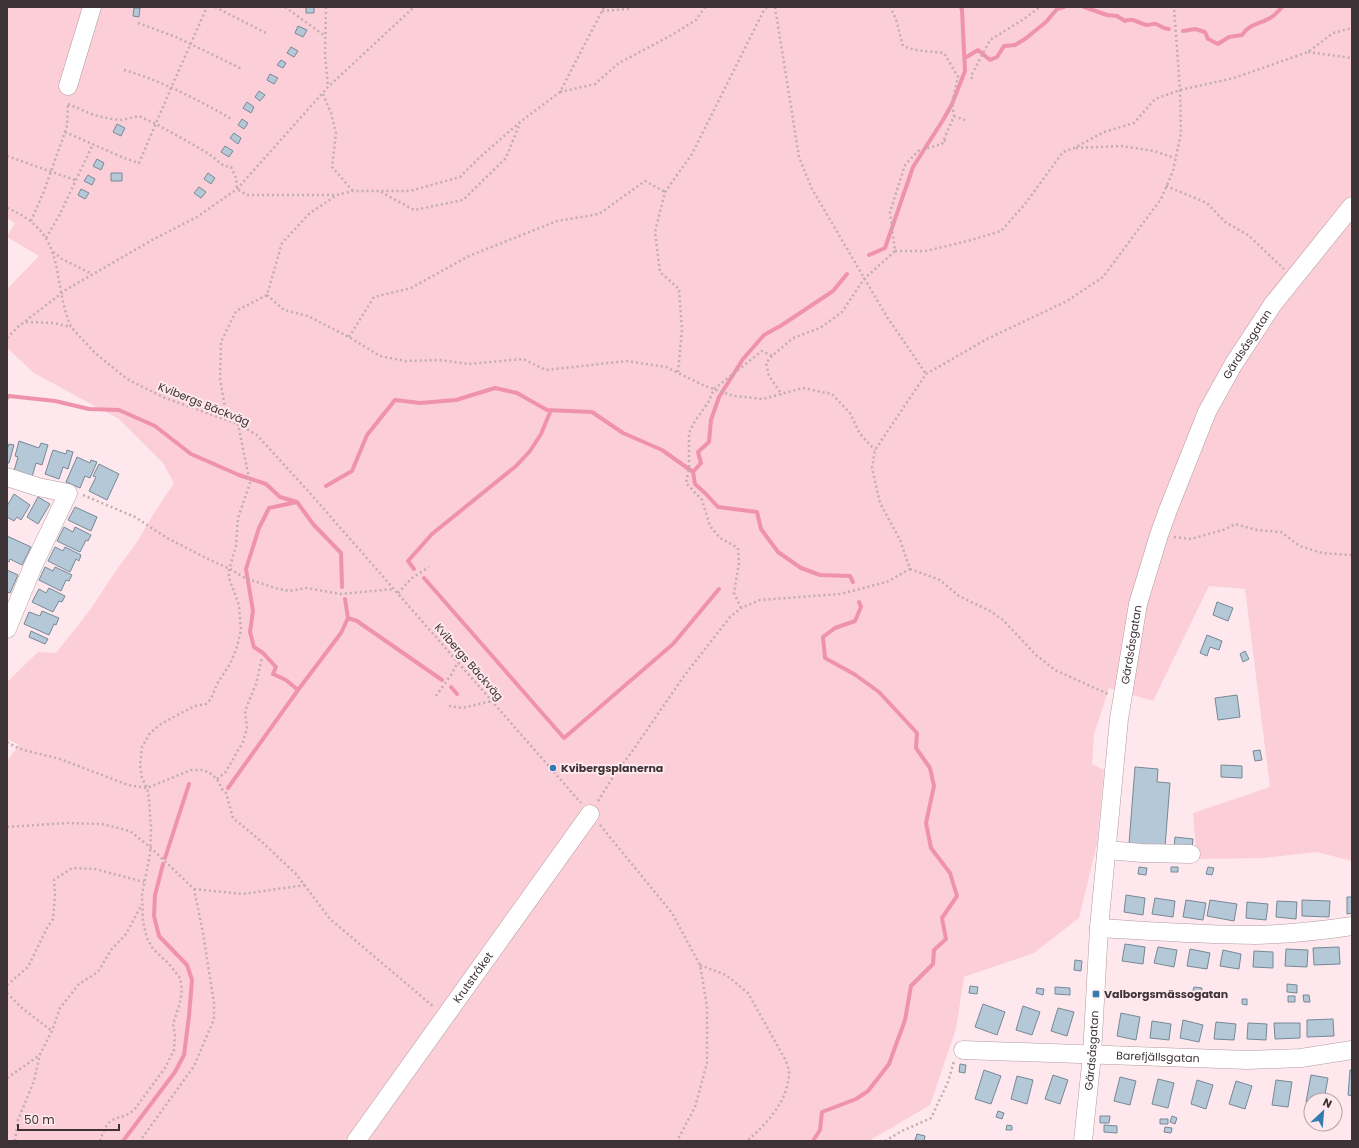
<svg xmlns="http://www.w3.org/2000/svg" width="1359" height="1148" viewBox="0 0 1359 1148" font-family="Poppins,sans-serif">
<style>
.green{fill:#fcced8}
.lines{fill:none;stroke-linecap:round;stroke-linejoin:round}
.stream{stroke:#ef93ac;stroke-width:4}
.building{fill:#b4c8d7;stroke:#768896}
.minor-casing{stroke:#b29a9f;stroke-width:19}
.path{stroke:#bfadb2;stroke-width:2.5;stroke-dasharray:2 3;stroke-linecap:butt}
.minor{stroke:#fff;stroke-width:18}
.poi-dot{fill:#317db0;stroke:#fee8ed;stroke-width:1.5}
.labels{text-anchor:middle;dominant-baseline:central;stroke-width:4;stroke-linejoin:round;paint-order:stroke}
.street-label{font-size:11px;fill:#3d3336;stroke:#fee8ed}
.poi-label{font-size:11px;font-weight:bold;fill:#3d3336;stroke:#fee8ed;text-anchor:start}
</style>
<rect width="100%" height="100%" fill="#fee8ed"/>
<path class="green" d="M7 7H1352V861L1317 852 1264 858 1197 859 1193 813 1270 787 1245 589 1209 586 1153 701 1109 688 1094 734 1092 764 1104 770 1097 844 1079 918 1034 953 964 977 956 1029 930 1105 869 1141H7V761L19 745 7 739V682L38 652 56 653 90 610 115 572 137 542 153 515 174 483 163 463 119 419 34 373 7 348V289L39 256 7 237 15 223 7 218Z"/>
<g class="lines">
<path class="stream" d="M1084 7 1107 15 1117 16 1125 21C1135 17 1138 24 1147 25 1150 25 1153 23 1156 24 1161 26 1164 29 1169 29
M1183 31 1195 29 1205 32 1208 39 1218 44 1229 37 1242 35C1249 24 1260 24 1270 18 1276 15 1278 11 1282 7
M965 58 978 50 990 60 997 57 1004 46 1015 45 1025 39 1046 22 1057 9 1064 7
M869 255 885 248 913 167 943 120 952 104 965 71 962 10 961 7
M847 274 833 291 782 325 764 335 743 359 719 397 711 420 709 442 698 452 701 463 693 472 695 484 705 493 718 507 757 512 761 529 778 552 801 568 820 575 850 576 853 582
M7 398 9 396 55 401 89 409 119 410 155 426 191 454 239 475 266 484 280 497 297 502 313 524 341 553 342 587
M326 486 352 471 367 435 395 400 420 403 456 400 495 388 517 393 547 410 592 412 623 433 662 450 693 472
M414 569 408 561 432 534 516 466 530 451 541 434 551 410
M424 578 564 738 673 644 719 589
M348 618 357 621 442 680
M451 687 457 694
M298 690 341 633 348 618 345 599
M228 788 298 690 286 680 273 674 276 667 263 653 254 647 250 632 253 611 246 569 259 528 269 508 297 502
M165 858 189 784
M123 1141 175 1072 184 1055 189 1016 192 980 187 965 159 936 154 916 155 895 163 864
M813 1141 820 1130 822 1112 856 1099 868 1091 889 1064 905 1020 911 986 933 964 934 950 946 939 942 918 957 896 950 873 931 848 926 823 934 786 930 768 916 748 917 733 879 692 854 674 825 658 823 637 835 628 855 621 861 607 859 602"/>
</g>
<path class="building" d="M306 7H314V13H306Z
M134 8H140L139 17 133 16Z
M298 26 307 30 303 37 295 33Z
M291 47 298 51 294 57 287 53Z
M281 60 286 63 283 68 277 65Z
M270 74 278 78 274 84 267 80Z
M259 91 265 95 260 101 255 97Z
M247 102 254 107 251 113 243 108Z
M242 119 248 123 244 129 238 125Z
M117 124 125 128 121 136 113 132Z
M234 133 241 138 238 144 230 138Z
M225 146 233 151 229 157 221 152Z
M97 159 104 163 101 170 93 166Z
M111 173H122V181H111Z
M208 173 215 178 211 184 204 179Z
M88 175 95 179 92 185 84 181Z
M199 187 206 192 201 198 194 193Z
M81 189 89 193 85 199 78 195Z
M19 441 39 448 41 443 48 445 42 465 36 463 32 477 14 471 18 457 15 456Z
M9 444 14 445 9 463H7V449Z
M53 450 66 454 67 450 73 452 68 469 63 467 59 479 45 474Z
M77 457 90 463 91 460 97 462 90 478 85 476 80 488 66 482Z
M99 464 119 474 107 500 89 491 96 477 93 476Z
M14 494 30 505 21 520 17 517 14 521 7 517V506Z
M38 497 50 504 38 524 27 517Z
M75 507 97 517 91 531 68 520Z
M64 527 73 532 75 527 91 535 88 541 86 540 80 552 57 541Z
M7 536 31 547 22 565 10 559 9 562 7 561Z
M55 547 63 551 65 547 81 555 79 561 76 559 70 572 48 561Z
M45 567 53 571 55 567 72 575 69 581 66 580 61 591 39 580Z
M7 570 18 575 10 593 7 592Z
M49 588 65 596 62 602 59 601 53 612 32 602 39 589 46 593Z
M1217 602 1233 608 1228 621 1213 615Z
M42 611 59 618 56 625 54 624 49 635 24 624 29 612 40 616Z
M31 631 48 639 45 644 29 637Z
M1207 635 1222 641 1219 650 1210 647 1207 656 1200 653Z
M1245 651 1249 659 1243 662 1240 654Z
M1237 695 1240 717 1218 720 1215 698Z
M1260 750 1262 760 1255 761 1253 751Z
M1221 765 1242 766V778L1221 777Z
M1135 767 1158 769 1157 782 1170 783 1165 847 1129 844Z
M1175 837 1193 839 1192 848 1174 846Z
M1139 867 1147 868 1146 875 1138 874Z
M1171 867H1178V872H1171Z
M1208 867 1214 868 1212 875 1206 874Z
M1126 895 1145 898 1143 915 1124 912Z
M1347 897H1352V913L1347 914Z
M1155 898 1175 901 1173 917 1152 914Z
M1186 900 1206 903 1203 920 1183 917Z
M1210 900 1237 904 1234 921 1207 916Z
M1302 900 1330 901 1329 917 1302 916Z
M1277 901 1297 902 1296 919 1276 917Z
M1247 902 1268 904 1266 920 1246 918Z
M1125 944 1145 947 1143 964 1122 961Z
M1158 947 1177 950 1174 967 1154 963Z
M1339 947 1340 964 1314 965 1313 948Z
M1190 949 1210 953 1207 969 1187 966Z
M1286 949 1308 950 1307 967 1285 966Z
M1223 950 1241 954 1239 969 1220 966Z
M1254 951 1273 952V968L1253 967Z
M1075 960 1082 961 1081 971 1074 970Z
M1287 984 1297 985V993L1287 992Z
M970 986 978 987 977 994 969 993Z
M1055 987 1070 988V995L1055 994Z
M1194 987 1202 988 1201 995 1192 993Z
M1037 988 1044 989 1043 995 1036 993Z
M1303 995H1309L1310 1002H1304Z
M1288 996H1295V1002H1288Z
M1242 999H1247V1005L1242 1004Z
M983 1004 1005 1012 997 1035 975 1027Z
M1023 1006 1040 1012 1032 1035 1016 1030Z
M1058 1008 1074 1012 1067 1036 1051 1031Z
M1121 1013 1140 1017 1136 1040 1117 1036Z
M1333 1019 1334 1036 1307 1037V1020Z
M1183 1020 1203 1025 1199 1042 1180 1038Z
M1152 1021 1171 1024 1169 1040 1150 1038Z
M1216 1022 1236 1024 1234 1040 1214 1039Z
M1248 1023 1267 1024 1266 1040 1247 1039Z
M1274 1023H1300V1038L1275 1039Z
M960 1064 966 1065 965 1073 959 1072Z
M984 1070 1001 1076 991 1104 975 1099Z
M1350 1070H1352V1096L1348 1095Z
M1053 1075 1068 1080 1060 1104 1045 1099Z
M1311 1075 1328 1078 1324 1100H1311V1103L1306 1102Z
M1017 1076 1033 1080 1027 1104 1011 1099Z
M1120 1077 1136 1081 1130 1105 1114 1101Z
M1158 1079 1174 1083 1168 1108 1152 1104Z
M1197 1080 1213 1085 1206 1109 1191 1104Z
M1276 1080 1292 1082 1288 1107 1272 1105Z
M1236 1081 1252 1086 1245 1109 1229 1104Z
M998 1111 1004 1113 1002 1119 996 1117Z
M1100 1116H1110L1109 1123H1100Z
M1172 1116 1177 1118 1175 1124 1170 1122Z
M1160 1119H1168V1124H1160Z
M1007 1125 1012 1126V1130H1006Z
M1104 1125 1117 1126V1133L1104 1132Z
M1165 1127 1172 1128 1171 1133 1164 1132Z
M917 1134 925 1136 924 1141 915 1140Z"/>
<g class="lines">
<g class="minor-casing">
<g id="minor">
<path d="M68 86 92 7"/>
<path d="M7 477 38 487 68 493 33 566 7 629"/>
<path d="M1107 850 1142 853 1191 854"/>
<path d="M1099 928C1151 931 1203 935 1255 935 1287 934 1320 931 1352 926"/>
<path id="s1" d="M963 1050 1248 1060 1301 1058 1352 1050"/>
<path id="s2" d="M356 1141 590 814"/>
<path id="s3" d="M1083 1141 1092 1055 1099 928 1119 719 1138 604 1159 535 1168 510 1207 412 1233 365 1273 304 1352 206"/>
</g>
</g>
<path class="path" d="M215 7 266 33
M285 7 325 36
M326 7 325 55 328 86
M775 7 799 157 812 189 887 317 905 343 926 374
M602 11 628 9 632 7
M138 23 176 37 242 69
M1308 52 1352 58
M124 70C162 81 199 100 233 120
M972 79 971 76 990 40 1024 19 1040 7
M560 92 595 84 619 63 670 36 696 20 705 7
M323 94 331 113 336 133 332 167 353 191
M68 104 94 115 111 119 122 120 139 116 156 124 187 141 209 154 224 166 231 167 236 178 237 189 247 195H337L353 191H410L460 177 479 158 520 122 560 92 604 7
M954 116 965 120
M65 132 124 158 139 163 171 88 207 7
M944 140 948 142
M1076 148 1121 146 1154 151 1175 158
M7 156 75 180
M1166 186 1207 203 1225 222 1248 235 1284 269
M381 192 414 210 463 200 506 158 520 123
M7 208C69 234 50 277 71 327L95 353 127 379 165 398 238 424 257 435 309 492 581 803
M31 221 44 191 65 132 67 126 68 104
M46 238 60 214 93 144
M895 251H926L968 241 1001 231 1025 204 1063 152 1074 148 1104 132 1134 123 1155 99 1180 90 1234 78 1308 52 1333 33 1352 28
M53 252 62 259 92 274
M267 295 284 310 308 316 349 337 380 356 405 361 440 360 469 364 523 359 546 370 627 361 666 367 705 386 734 396 763 399 803 388 832 394 850 413 860 434 875 450
M26 322 54 323 71 327
M349 337 374 297 411 288 469 256 557 221 599 214 645 181 665 192
M7 338 19 326 67 289 154 239 197 217 237 189 328 87 414 7
M772 356 766 363 769 376 782 395
M678 372 682 330 679 289 660 272 655 232 665 192 692 154 764 10 767 7
M83 495 135 517 167 538 206 558 230 569 245 578 275 588 289 591 307 588 340 594 394 589
M1174 537 1191 539 1226 529 1235 524 1257 530 1281 532 1300 546 1322 553 1352 555
M910 569 940 580 959 596 990 611 1003 620 1036 655 1055 670 1108 694
M398 593 412 578 429 567
M741 608 734 593 739 563 738 548 720 538 710 526 702 500 686 483 689 469V433L695 421 709 401 714 389 762 351 772 356 793 338 820 328 842 312 864 279 895 251 890 212 905 165 918 151 942 144 954 116 952 104 958 77 944 53C930 51 917 52 903 46L896 19 890 7
M436 696 451 675 458 662
M449 706 462 708 492 701
M7 742 20 749 60 759 128 785 147 788 191 770H202L210 773 217 779 222 789 226 793 233 818 262 842 296 874 330 919 434 1007
M217 779 225 773 243 742 247 728 245 711 256 684 262 658
M598 801 616 772 631 753 684 676 730 617 741 608 760 600 840 594 887 582 910 569 900 540 880 503 872 468 875 450 926 374 987 339 1067 301 1103 277 1161 199 1173 171 1181 133 1180 90 1174 7
M600 825 672 913 700 965 707 1006V1063L695 1107 677 1141
M7 827 67 823 102 824 130 831 150 847 194 889 203 933 214 1003V1019L194 1066 140 1141
M194 889 243 894 305 885
M700 965 726 975 748 993 786 1061C787 1065 789 1069 789 1073 788 1102 767 1123 747 1141
M7 985 28 967 47 928 53 919 55 895 54 880 72 868 95 869 144 882
M7 993 22 1008 52 1031
M7 1078 40 1055
M15 1141 18 1120 34 1081 40 1054 52 1031 60 1008 79 984 98 972 111 950 126 934 142 904
M100 1141C102 1135 105 1125 111 1121 118 1116 125 1118 134 1110L165 1068 174 1050 175 1035 173 1024 180 1003 182 990 180 978 169 964 153 949 147 938 143 922 142 895 150 854 151 830 149 798 147 788 142 778 140 765 142 747 150 733 161 724 181 713 195 706 206 704 211 699 217 684 230 664 237 647 241 630 239 605 229 578V570L236 546 238 518 250 483 238 424 225 407 220 379 221 342 236 311 267 295 282 243 310 213 337 195
M885 1141 900 1132 931 1118 948 1082 954 1061"/>
<use href="#minor" class="minor"/>
</g>
<g class="poi-dot">
<circle cx="553" cy="768" r="4"/>
<rect x="1092" y="990" width="8" height="8" rx="2"/>
</g>
<g class="labels">
<g class="street-label">
<text stroke="none"><textPath href="#s3" startOffset="823">Gärdsåsgatan</textPath></text>
<text transform="translate(204 404) rotate(22)">Kvibergs Bäckväg</text>
<text stroke="none"><textPath href="#s3" startOffset="499">Gärdsåsgatan</textPath></text>
<text transform="translate(469 662) rotate(49)">Kvibergs Bäckväg</text>
<text stroke="none"><textPath href="#s2" startOffset="201">Krutstråket</textPath></text>
<text stroke="none"><textPath href="#s3" startOffset="91">Gärdsåsgatan</textPath></text>
<text stroke="none"><textPath href="#s1" startOffset="195">Barefjällsgatan</textPath></text>
</g>
<g class="poi-label">
<text x="561" y="768">Kvibergsplanerna</text>
<text x="1104" y="994">Valborgsmässogatan</text>
</g>
</g>
<rect width="1359" height="1148" fill="none" stroke="#3d3336" stroke-width="16"/>
<g transform="translate(1323 1112) rotate(26)"><circle r="19" fill="#fee8ed" stroke="#b1a0a4"/>
<path d="M0-3L7 15L0 10L-7 15Z" fill="#317db0"/>
<text y="-6" font-size="11" font-weight="bold" text-anchor="middle" fill="#3d3336">N</text>
</g>
<path d="M18 1124v6h101v-6" fill="none" stroke="#3d3336" stroke-width="2"/>
<text x="24" y="1124" font-size="12" fill="#3d3336" stroke="#fee8ed" stroke-width="3" paint-order="stroke">50 m</text>
</svg>
